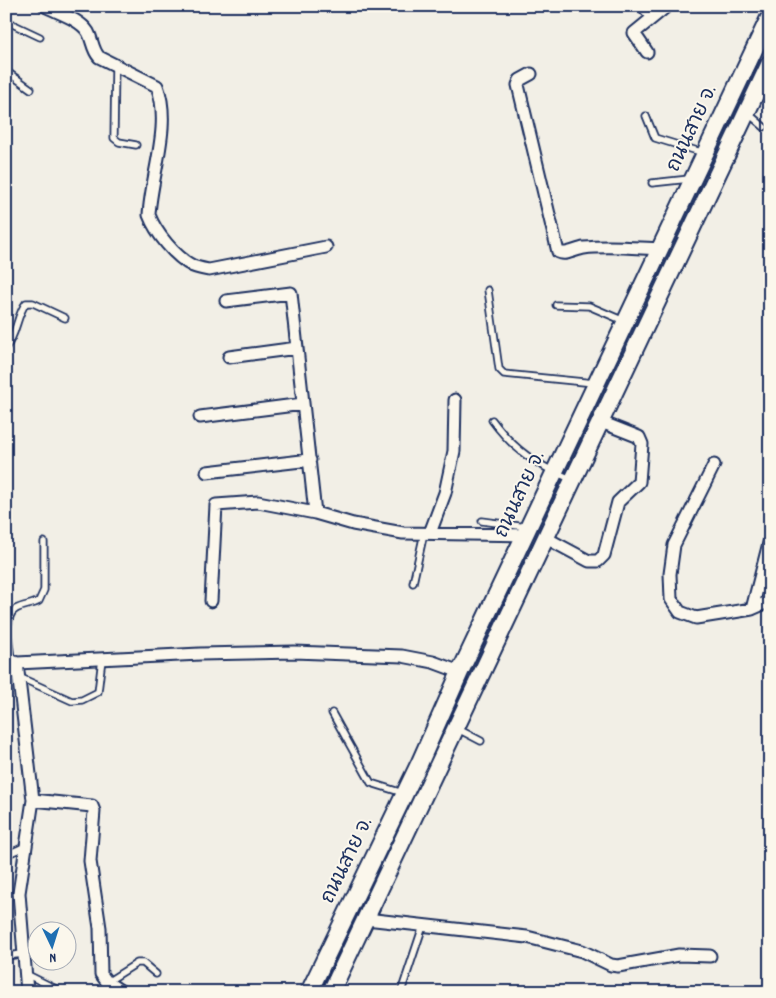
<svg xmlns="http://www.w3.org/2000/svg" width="776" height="998" viewBox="0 0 776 998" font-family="Dekko,'Playpen Sans Thai',sans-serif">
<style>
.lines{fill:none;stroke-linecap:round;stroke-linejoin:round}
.lane-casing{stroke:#1b2f5e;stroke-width:9}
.street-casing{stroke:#1b2f5e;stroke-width:15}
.secondary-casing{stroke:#1b2f5e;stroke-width:20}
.lane{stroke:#fbf7ec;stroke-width:5.5}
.street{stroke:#fbf7ec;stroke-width:11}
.secondary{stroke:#fbf7ec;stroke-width:16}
.labels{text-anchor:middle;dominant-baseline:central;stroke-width:4;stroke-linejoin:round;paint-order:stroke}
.street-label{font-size:20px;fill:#1b2f5e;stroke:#fbf7ec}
</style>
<rect width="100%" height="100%" fill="#f2efe6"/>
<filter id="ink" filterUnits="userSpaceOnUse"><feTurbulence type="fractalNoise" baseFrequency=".02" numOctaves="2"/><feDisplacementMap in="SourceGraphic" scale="10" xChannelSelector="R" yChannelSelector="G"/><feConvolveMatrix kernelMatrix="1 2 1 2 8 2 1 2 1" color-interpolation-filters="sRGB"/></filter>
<g filter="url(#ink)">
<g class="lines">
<g class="lane-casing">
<path id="lane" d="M6 21 40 37
M115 65 114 138 119 142 136 145
M6 71 31 89
M749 114 764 127
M646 116 655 138 704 153
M652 183 689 179
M488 290 499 369 504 374 594 383
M556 305 589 306 624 321
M6 347C17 335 16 316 26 303H33L65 318
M492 420C514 450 536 465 571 479
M482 521 527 527
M413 583 424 533
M11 659C10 647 3 616 16 609 23 605 32 605 39 601L44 590V542
M19 677 72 701 82 700 98 692 102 659
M332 713 371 783 403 793
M456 728 481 741
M6 855 26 846
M6 956 23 954
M26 974 56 989
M107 982 137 963H143L156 974
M401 992 423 926"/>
</g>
<g class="street-casing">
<path id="street" d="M45 6C58 13 80 19 88 32 93 41 92 49 99 57L157 86C172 125 151 175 149 215 156 233 175 257 193 266 198 268 204 269 209 270L326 247
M643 6 653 17
M647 52 634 33 667 6
M531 74 520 80 518 85 558 252C566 256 576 249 584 248 610 245 635 248 660 249
M226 301 291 293 315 513
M229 357 297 348
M200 417 303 404
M714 465 674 545 670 574 671 599 680 612 696 618 752 609 770 601
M207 472 310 460
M430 533 445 493 454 451 455 400
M546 538 589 561H598L604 555 618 502 639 482 642 444 639 437 601 422
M211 601 216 505 258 502 315 513 353 524 403 533 526 535
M752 609 770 539
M6 658 17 663 200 654 294 652 402 656 433 662 460 672
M17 663 33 800 19 893 27 992
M33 800 92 806 94 811 90 861 100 928 101 974 107 982 122 992
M366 919 527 937 582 951 611 965 618 966 679 955 710 956"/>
</g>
<g class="secondary-casing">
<path id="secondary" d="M309 992 420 762 460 672 770 16
M331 992 770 63"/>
</g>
<use href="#lane" class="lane"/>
<use href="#street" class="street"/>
<use href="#secondary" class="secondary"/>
</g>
</g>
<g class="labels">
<g class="street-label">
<text transform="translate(693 129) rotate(-65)">ถนนสาย จ.</text>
<text transform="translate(521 495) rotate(-65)">ถนนสาย จ.</text>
<text transform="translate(348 861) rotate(-64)">ถนนสาย จ.</text>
</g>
</g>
<rect width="776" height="998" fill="none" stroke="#fbf7ec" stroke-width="25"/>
<rect x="12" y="12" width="751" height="973" fill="none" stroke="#1b2f5e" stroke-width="2" filter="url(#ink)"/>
<g transform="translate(52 946) rotate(176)"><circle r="24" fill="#fbf7ec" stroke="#a1a7b3"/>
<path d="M0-4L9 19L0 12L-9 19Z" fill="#1f6fb2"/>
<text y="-8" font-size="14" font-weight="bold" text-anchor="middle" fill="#1b2f5e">N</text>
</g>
</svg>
